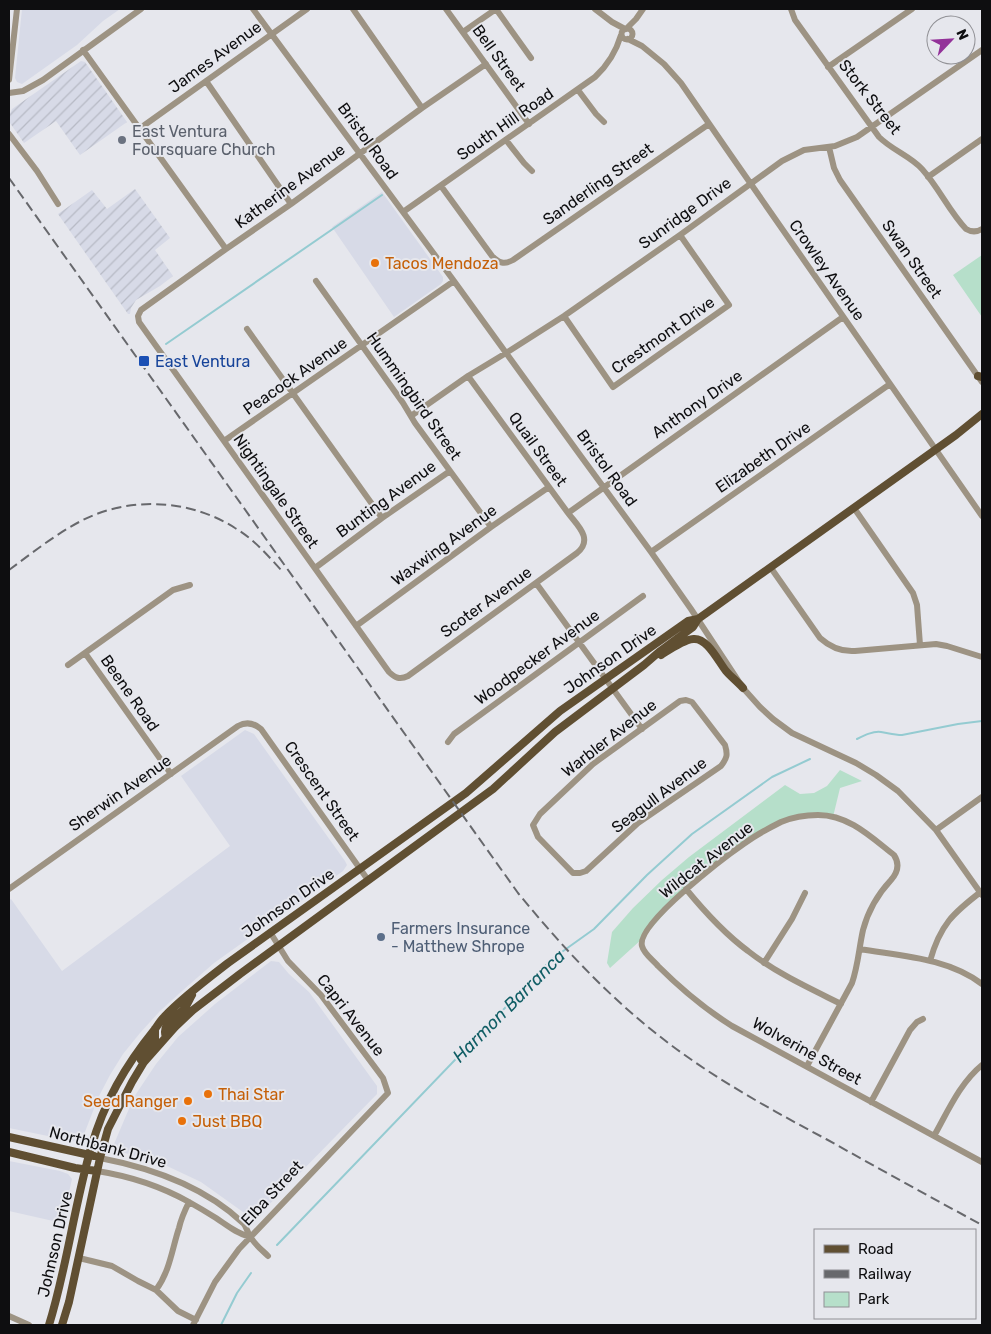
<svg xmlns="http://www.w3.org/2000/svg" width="991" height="1334" viewBox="0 0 991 1334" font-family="Rubik,sans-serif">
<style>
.built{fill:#d7dae7}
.industrial{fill:url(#industrial-furrows)}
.park{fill:#b6dfca}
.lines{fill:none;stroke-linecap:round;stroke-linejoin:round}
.stream{stroke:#94cbd1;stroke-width:2}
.minor{stroke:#9d9383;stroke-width:6}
.major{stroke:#604f32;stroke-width:8}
.rail{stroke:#67686c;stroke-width:2;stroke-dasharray:10 5;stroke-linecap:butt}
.worship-dot{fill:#6b7280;stroke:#e6e7ed;stroke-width:2}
.food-dot{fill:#e8710a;stroke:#e6e7ed;stroke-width:2}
.transit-dot{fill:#1a4fb4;stroke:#e6e7ed;stroke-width:2}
.service-dot{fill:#5c6f8a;stroke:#e6e7ed;stroke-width:2}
.labels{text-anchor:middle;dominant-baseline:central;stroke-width:4;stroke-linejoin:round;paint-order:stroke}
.street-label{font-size:16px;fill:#0e0e10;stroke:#e6e7ed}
.worship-label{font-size:16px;fill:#5b616d;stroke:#e6e7ed;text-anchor:start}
.food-label{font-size:16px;fill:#c56008;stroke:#e6e7ed;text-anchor:start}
.transit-label{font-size:16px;fill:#164399;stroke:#e6e7ed;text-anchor:start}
.service-label{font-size:16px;fill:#4e5e75;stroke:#e6e7ed;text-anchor:start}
.water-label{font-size:18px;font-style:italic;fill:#115e65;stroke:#e6e7ed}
</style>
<defs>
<pattern id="industrial-furrows" width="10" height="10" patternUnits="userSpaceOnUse" patternTransform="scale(1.25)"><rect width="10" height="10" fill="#d7dae7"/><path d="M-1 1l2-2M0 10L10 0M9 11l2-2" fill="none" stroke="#b7bac5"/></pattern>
</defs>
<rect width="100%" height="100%" fill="#e6e7ed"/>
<path class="built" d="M22 9H120L103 21 77 45 22 84 17 82 15 78Z
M382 192 443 277V281L441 284 394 317 332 227Z
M245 730 254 734 345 861 347 865 343 871 214 963 182 991 160 1011 140 1033 123 1054 110 1075 98 1098 83 1137 81 1140 77 1142 9 1128V900L11 899 62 971 230 846 181 776Z
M271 961 279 962 289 974 309 992 377 1086V1094L256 1218 250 1217 201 1182 167 1166 119 1151 115 1148 114 1144 134 1097 156 1064 178 1037 215 1004Z
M9 1161 60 1171 68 1174 72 1179 62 1223 9 1211Z"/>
<path class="industrial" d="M81 61 85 62 127 122 80 155 56 121 24 143 10 123 9 116 12 109Z
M135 189 170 238 155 250 173 276 160 286 136 300 131 308 130 314H128L58 214 92 190 107 209Z"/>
<path class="park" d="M982 255V317L953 275Z
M840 770 862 781 840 788 833 817 792 818 750 839 686 889 642 939 610 968 607 963 612 932 633 908 662 880 689 857 785 785 800 794 814 793 827 786Z"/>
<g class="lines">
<path class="stream" d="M166 344 382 195
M857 739C865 735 873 731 881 732 888 733 894 735 902 735L958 724 982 721
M277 1245 552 959 594 929 647 875 692 834 772 777 810 759
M221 1325 237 1293 251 1273"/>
<path class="minor" d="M253 9 454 281 580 455 651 552 691 609 743 688 760 707 773 719 792 733 856 763 876 775 898 791 936 830 982 895
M353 9 422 108
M446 9 529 124
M595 9 612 22 625 29
M791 9 795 20 879 137C892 150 910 156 922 169 939 188 949 211 966 229 971 232 977 232 982 229
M621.5 34a5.5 5.5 0 1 1 11 0a5.5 5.5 0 1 1-11 0Z
M626 29 636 19 643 9
M463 32 496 9 531 58
M628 39 642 46 664 64 681 83 730 154 982 516
M83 50 226 249
M828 67 912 9
M9 80 17 9
M206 81 291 204
M578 90 596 114 604 122
M9 93 23 91 43 80 141 9
M139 129 307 9
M9 134 37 171 58 204
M506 140 524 163 532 171
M829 147 834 168 840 180 982 382
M928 177 982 139
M441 186 492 256C499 263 504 265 513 260L709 124
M403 212 595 77C608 65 616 52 621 35
M316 281 403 403 415 423 491 527
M564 316 613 387 729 305 680 235
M247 329 382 518
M468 376 568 513C577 525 594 539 577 553L408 676C400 680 395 678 389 672L139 322 138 316 141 310 226 249 291 204 422 108 486 64
M411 416 468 376 506 353 564 316 680 235 782 161 804 150 835 146 857 137 982 50
M224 441 454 281
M854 508 913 593 917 605 920 645
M568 513 843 317
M651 552 890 384
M315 568 382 518 450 471
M771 568 820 638C830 647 841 652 855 651L936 644 947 646 982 657
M536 583 642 729
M356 626 491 527 549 487
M85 653 171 774
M68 665 173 590 190 585
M686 700 692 702 725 745C728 755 727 758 721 766L638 823 586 871 580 873H573L538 837 533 825 540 814 593 764 680 701Z
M448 742 454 734 643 596
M936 830 982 797
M9 889 238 726C247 721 254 723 261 729L368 880
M686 889C704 911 725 934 748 951 776 973 809 988 841 1004
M860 949C902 956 948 958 982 984
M930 961C940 925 953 913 982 891
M764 963 792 919 805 893
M807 1066 852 983C858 966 859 948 863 930 868 911 878 894 891 880 898 872 900 864 894 855 871 837 849 815 818 815 805 815 793 817 781 822 769 828 756 835 745 843 726 856 636 924 642 946 644 954 653 960 658 966 681 989 705 1009 732 1026L982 1162
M871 1102 910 1030 917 1022 923 1019
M934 1136C948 1111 960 1083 982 1065
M100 1158C152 1168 204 1186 243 1223 247 1227 247 1232 250 1236 254 1244 262 1250 268 1256
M97 1171C129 1176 162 1187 189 1202 198 1207 208 1213 216 1218 228 1226 236 1233 250 1237
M79 1258 112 1266 138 1281 156 1290 178 1311 196 1320
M156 1290C170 1271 172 1249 179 1228 181 1219 185 1210 189 1202
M9 1316 29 1325
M193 1325 215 1282 239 1249 388 1093 383 1078 321 995 288 961 270 932"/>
<path class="major" d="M978 376 982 377
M661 655C669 650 683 640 693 639 707 637 718 661 726 671 731 677 738 682 743 688
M166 1037C161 1024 175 1018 183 1010 187 1006 189 1000 192 995
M141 1060 155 1040V1029
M9 1137 94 1156
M9 1152 75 1168 97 1171
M49 1325C67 1267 74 1206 91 1148 104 1102 125 1066 155 1029 158 1025 160 1021 164 1017 183 997 206 980 228 963L466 793 560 711 688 621 698 619
M62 1325 69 1302 100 1158 108 1129 132 1082 144 1062 175 1027 193 1010 240 974 493 789 555 732 644 665 659 652 693 627 698 619 956 435 982 414"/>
<path class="rail" d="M9 178 518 893C559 943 602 990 653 1031 706 1074 766 1107 826 1139 878 1168 930 1197 982 1225
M9 570C32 553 56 534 81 521 129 496 190 499 235 528 254 539 268 556 283 572"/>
</g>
<circle class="worship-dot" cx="122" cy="140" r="5"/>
<g class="food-dot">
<circle cx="375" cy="263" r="5"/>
<circle cx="208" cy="1094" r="5"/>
<circle cx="188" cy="1101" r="5"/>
<circle cx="182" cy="1121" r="5"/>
</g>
<rect class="transit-dot" x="138" y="355" width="12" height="12" rx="2.5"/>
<circle class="service-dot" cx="381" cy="937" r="5"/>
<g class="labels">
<g class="street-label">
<text transform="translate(215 57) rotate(-36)">James Avenue</text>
<text transform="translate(499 58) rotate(54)">Bell Street</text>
<text transform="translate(870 97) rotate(52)">Stork Street</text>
<text transform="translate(505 124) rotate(-35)">South Hill Road</text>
<text transform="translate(368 141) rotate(54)">Bristol Road</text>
<text transform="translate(598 184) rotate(-35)">Sanderling Street</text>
<text transform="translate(290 186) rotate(-36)">Katherine Avenue</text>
<text transform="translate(685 213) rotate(-36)">Sunridge Drive</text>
<text transform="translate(912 259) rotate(55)">Swan Street</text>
<text transform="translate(827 270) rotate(55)">Crowley Avenue</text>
<text transform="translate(663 335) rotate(-35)">Crestmont Drive</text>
<text transform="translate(295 376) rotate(-35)">Peacock Avenue</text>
<text transform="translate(414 396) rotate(55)">Hummingbird Street</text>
<text transform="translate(697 404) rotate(-35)">Anthony Drive</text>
<text transform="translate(538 449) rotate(54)">Quail Street</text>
<text transform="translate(763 457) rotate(-35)">Elizabeth Drive</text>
<text transform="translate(607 468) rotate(54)">Bristol Road</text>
<text transform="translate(276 491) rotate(55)">Nightingale Street</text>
<text transform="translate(386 499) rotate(-36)">Bunting Avenue</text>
<text transform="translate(444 545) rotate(-36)">Waxwing Avenue</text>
<text transform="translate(486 602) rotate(-36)">Scoter Avenue</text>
<text transform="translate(537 657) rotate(-36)">Woodpecker Avenue</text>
<text transform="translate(610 659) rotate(-35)">Johnson Drive</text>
<text transform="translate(130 693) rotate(55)">Beene Road</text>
<text transform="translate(609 738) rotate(-38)">Warbler Avenue</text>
<text transform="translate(322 791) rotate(55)">Crescent Street</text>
<text transform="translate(120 793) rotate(-35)">Sherwin Avenue</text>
<text transform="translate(659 795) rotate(-37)">Seagull Avenue</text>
<text transform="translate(706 860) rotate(-38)">Wildcat Avenue</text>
<text transform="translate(288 903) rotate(-35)">Johnson Drive</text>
<text transform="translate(351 1015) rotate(52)">Capri Avenue</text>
<text transform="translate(807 1051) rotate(29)">Wolverine Street</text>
<text transform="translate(108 1147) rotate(15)">Northbank Drive</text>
<text transform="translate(272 1193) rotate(-47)">Elba Street</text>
<text transform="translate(55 1244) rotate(-77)">Johnson Drive</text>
</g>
<g class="worship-label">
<text x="132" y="131">East Ventura<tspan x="132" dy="18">Foursquare Church</tspan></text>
</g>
<g class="food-label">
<text x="385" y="263">Tacos Mendoza</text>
<text x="218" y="1094">Thai Star</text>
<text x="178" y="1101" text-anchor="end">Seed Ranger</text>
<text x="192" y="1121">Just BBQ</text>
</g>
<g class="transit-label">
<text x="155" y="361">East Ventura</text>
</g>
<g class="service-label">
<text x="391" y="928">Farmers Insurance<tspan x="391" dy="18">- Matthew Shrope</tspan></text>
</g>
<g class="water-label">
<text transform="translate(509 1006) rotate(-45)">Harmon Barranca</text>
</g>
</g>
<rect width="991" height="1334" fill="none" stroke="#0e0e10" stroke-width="20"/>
<rect x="814" y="1229" width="162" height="90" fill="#e6e7ed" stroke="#909095"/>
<rect x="824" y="1245" width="25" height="8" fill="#604f32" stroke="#909095"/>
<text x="858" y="1254" font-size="15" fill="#0e0e10">Road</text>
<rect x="824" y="1270" width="25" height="8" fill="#67686c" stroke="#909095"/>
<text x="858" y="1279" font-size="15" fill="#0e0e10">Railway</text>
<rect x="824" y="1292" width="25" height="15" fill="#b6dfca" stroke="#909095"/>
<text x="858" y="1304" font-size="15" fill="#0e0e10">Park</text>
<g transform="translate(951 40) rotate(65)"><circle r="24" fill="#e6e7ed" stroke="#909095"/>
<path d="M0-4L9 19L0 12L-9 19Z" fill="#933299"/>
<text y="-8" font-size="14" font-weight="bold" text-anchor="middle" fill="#0e0e10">N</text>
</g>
</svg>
